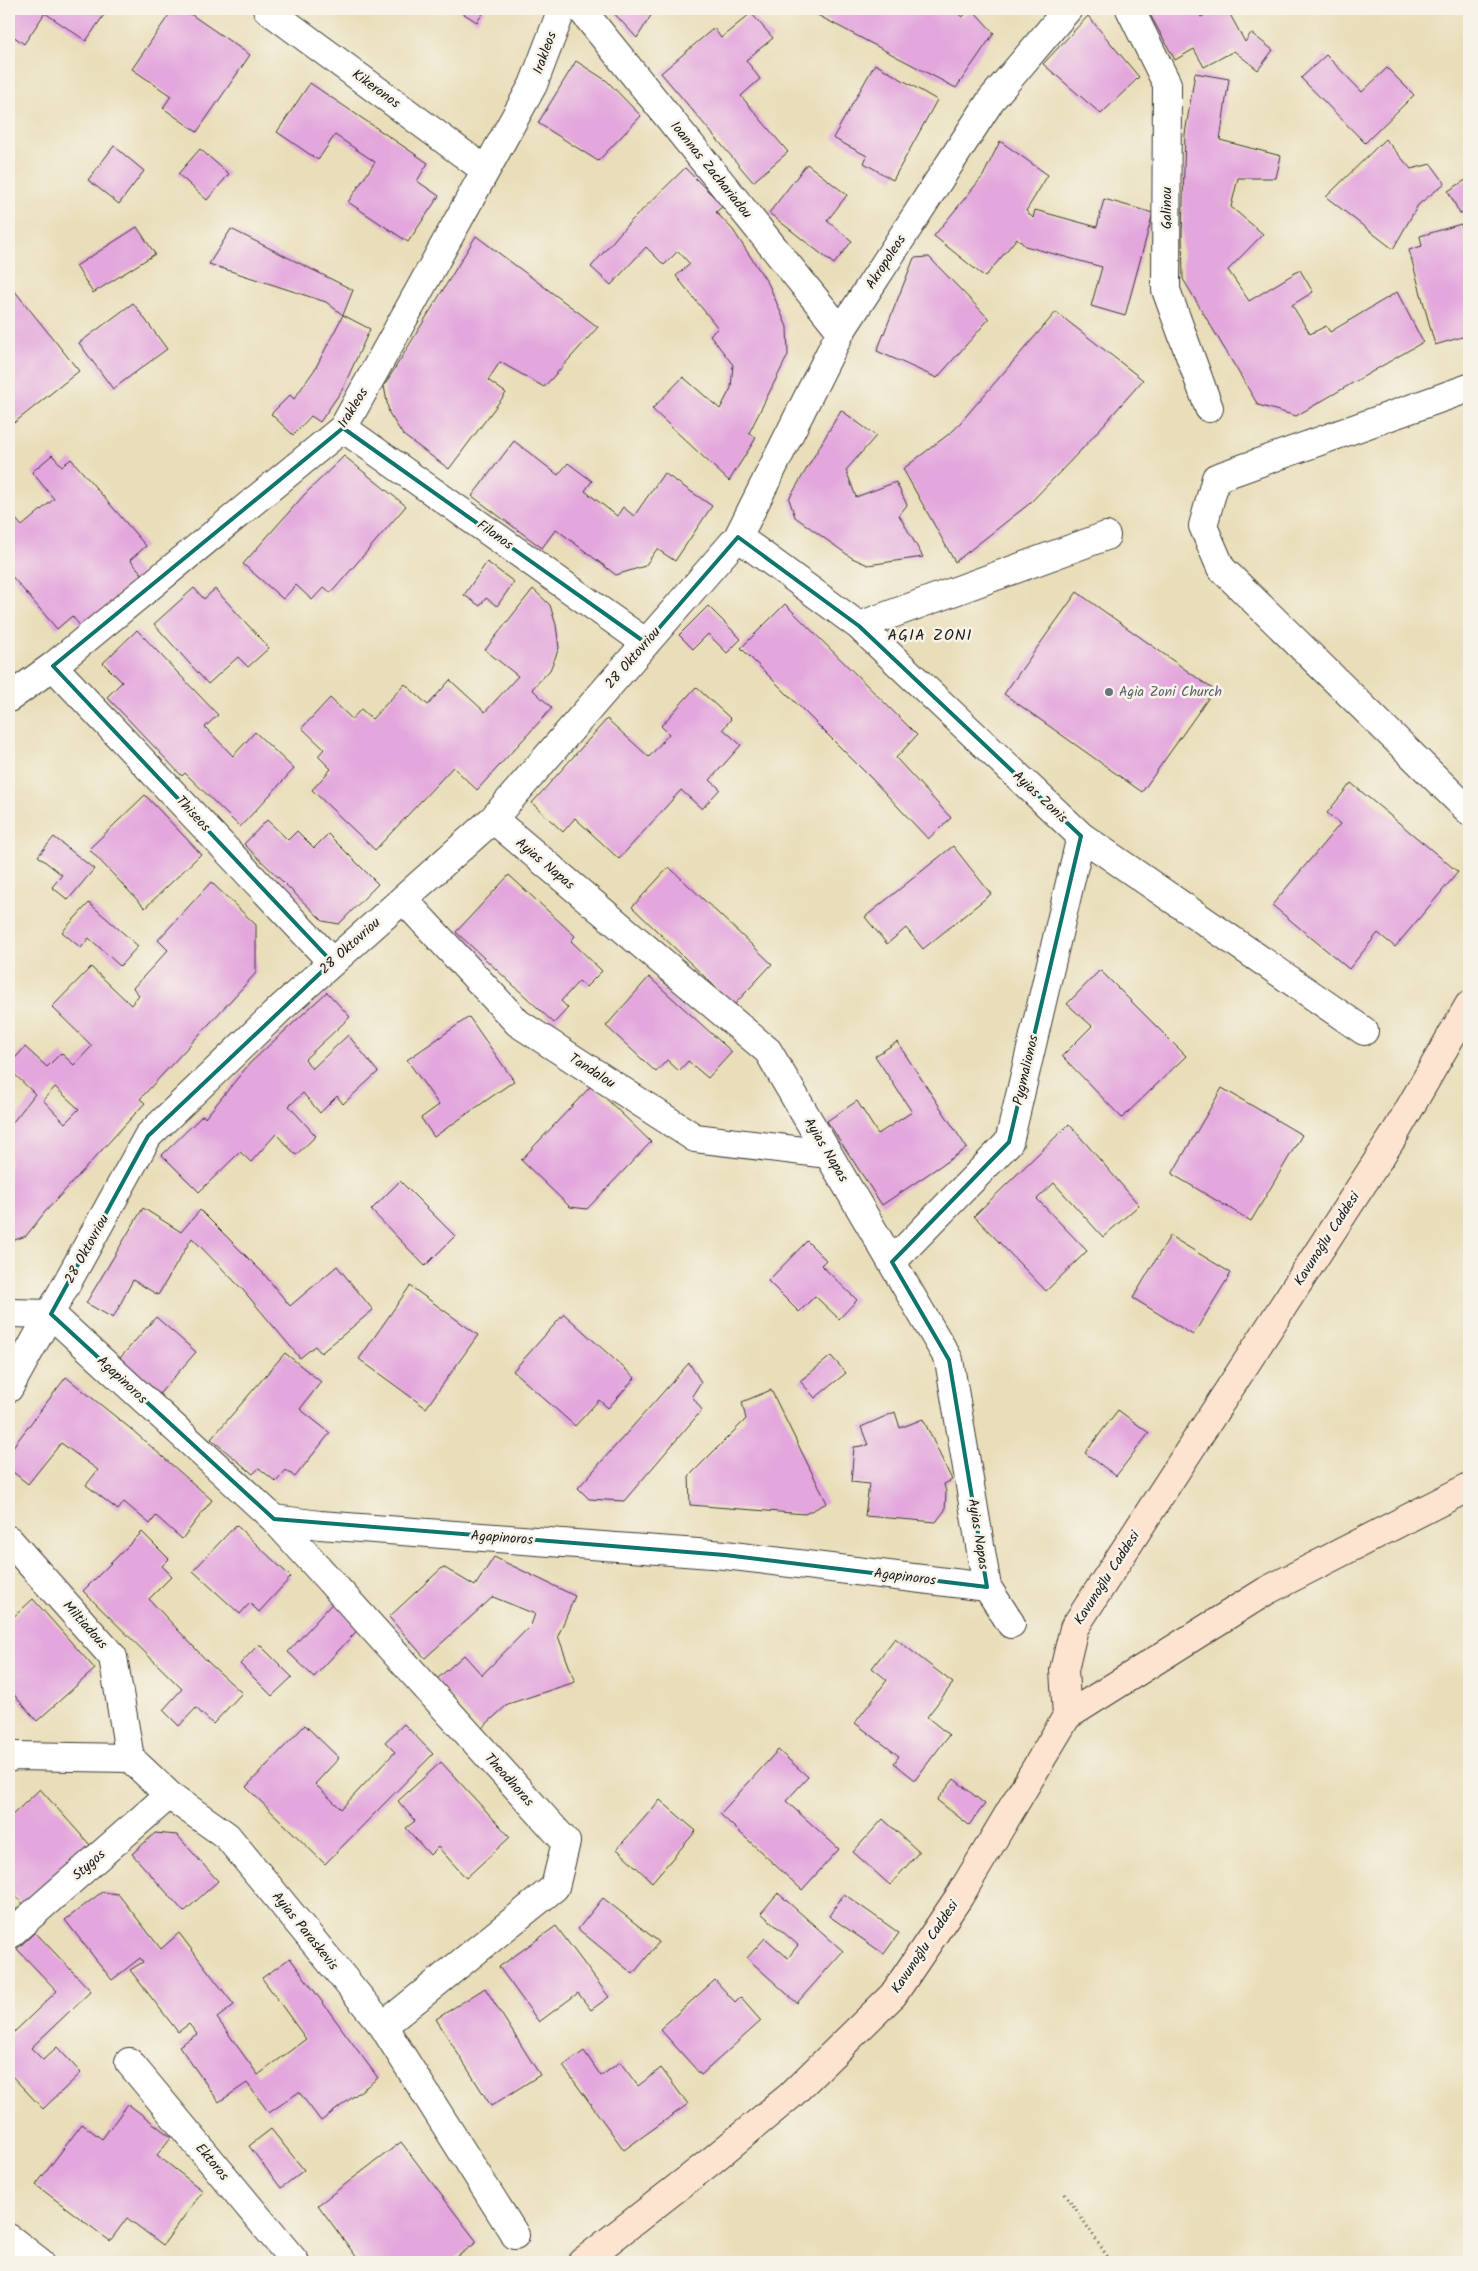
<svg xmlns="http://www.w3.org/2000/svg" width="1478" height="2271" viewBox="0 0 1478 2271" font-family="Kalam,sans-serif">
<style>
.building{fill:#e3a6dd;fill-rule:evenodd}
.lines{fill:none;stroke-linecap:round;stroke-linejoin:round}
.street-casing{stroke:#3b3934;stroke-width:30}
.secondary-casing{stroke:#3b3934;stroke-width:30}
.path{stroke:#3b3934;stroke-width:3;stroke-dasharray:1 4;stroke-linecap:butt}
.street{stroke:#fff;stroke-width:28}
.secondary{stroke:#fde4d1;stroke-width:28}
.marked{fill:none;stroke:#0f766e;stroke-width:4;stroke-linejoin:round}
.worship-dot{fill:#6b7280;stroke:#f7f3e8;stroke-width:2}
.labels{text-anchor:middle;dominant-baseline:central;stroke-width:5;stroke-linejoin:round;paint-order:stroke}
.street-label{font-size:14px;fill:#1c1c1c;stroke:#f7f3e8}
.worship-label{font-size:14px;fill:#5b616d;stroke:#f7f3e8;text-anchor:start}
.quarter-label{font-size:16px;letter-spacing:1px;fill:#1c1c1c;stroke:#f7f3e8}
</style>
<rect width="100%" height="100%" fill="#f7f3e8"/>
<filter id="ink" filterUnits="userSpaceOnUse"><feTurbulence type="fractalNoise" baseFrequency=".02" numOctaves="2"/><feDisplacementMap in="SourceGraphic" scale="10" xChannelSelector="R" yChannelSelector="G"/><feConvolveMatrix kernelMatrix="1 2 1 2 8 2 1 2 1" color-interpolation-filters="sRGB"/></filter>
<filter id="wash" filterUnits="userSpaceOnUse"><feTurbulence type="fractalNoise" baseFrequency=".0096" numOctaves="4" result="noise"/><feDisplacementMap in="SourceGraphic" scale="20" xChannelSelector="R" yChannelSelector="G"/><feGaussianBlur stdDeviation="1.12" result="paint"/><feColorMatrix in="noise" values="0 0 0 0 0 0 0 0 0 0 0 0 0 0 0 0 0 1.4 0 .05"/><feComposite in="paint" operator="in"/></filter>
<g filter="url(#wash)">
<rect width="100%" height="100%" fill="#e9deb9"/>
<g id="blocks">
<path class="building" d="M9 9H108L86 41 45 13 24 44 9 33Z
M173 9H183L250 55 197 132 163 108 171 96 132 69Z
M456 9H486L477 22Z
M610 9H655L637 38Z
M806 9H953L962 17 972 9 994 33 956 88Z
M1147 9H1196L1201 17 1216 9H1227L1245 42 1251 33 1273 50 1258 70 1234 51 1204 67 1194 49 1175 60Z
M751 13 773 38 746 60 760 79 741 96 788 152 753 182 661 73 714 28 721 38Z
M1088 16 1139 77 1101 114 1043 64Z
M1326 55 1362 92 1387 68 1414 95 1365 143 1301 78Z
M576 61 607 81 641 116 598 161 538 123Z
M875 64 937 100 893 180 864 163 867 156 833 138Z
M1195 73 1229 79 1220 140 1281 156 1276 178H1238L1231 207 1263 234 1228 270 1249 301 1300 270 1313 292 1292 305 1310 334 1326 326 1330 332 1397 292 1423 342 1296 416 1258 405 1183 279 1182 234 1185 134Z
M310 83 428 163 417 181 439 196 408 242 348 202 375 162 335 135 318 160 277 132Z
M1385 139 1411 169 1431 164 1445 183 1418 205 1393 249 1326 197Z
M1000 141 1048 175 1026 211 1033 218 1035 210 1097 227 1104 199 1153 213 1125 316 1091 306 1102 267 1025 246 1017 238 985 277 934 236 983 176Z
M114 146 144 171 119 204 88 180Z
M200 149 229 174 207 200 178 174Z
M807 164 847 195 827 221 852 241 834 264 769 213Z
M685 168 723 206 716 212 733 230 769 285 787 327 788 355 749 433 756 438 729 481 652 409 683 377 720 409 731 388 733 365 710 335 718 328 676 276 690 264 678 251 664 265 646 247 611 285 591 267 626 226Z
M1469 178V211L1460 214 1448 191Z
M1461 224 1469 254V335L1435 345 1409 250 1422 246 1420 236Z
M137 227 155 254 93 293 76 266Z
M231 229 353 290 343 315 326 302 209 264Z
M476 236 598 327 544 387 500 362 488 380 506 393 449 469 403 435 389 413 384 386Z
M929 257 989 319 937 378 877 351 914 258Z
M9 284 79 371 14 423 9 416Z
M133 303 167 349 113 389 79 343Z
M1056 312 1143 380 1083 448 1029 504 955 562 903 469 954 430Z
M343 315 370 329 342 390 320 422 311 416 293 435 271 414 290 395 294 399 315 369Z
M841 410 876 436 846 470 856 497 896 482 907 505 899 515 923 557 868 565 852 558 795 517 789 499Z
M514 441 558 475 568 463 592 481 585 491 617 516 623 507 634 516 664 473 712 506 675 561 657 549 645 566 616 575 556 529 542 548 472 496Z
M52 455 62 466 71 459 146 546 130 560 143 575 82 628 72 616 57 629 9 573V519L13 516 22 526 54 499 32 472Z
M344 456 406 506 331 593 324 587 312 600 296 585 283 599 243 564 305 494Z
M487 562 514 582 497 606 486 598 480 606 464 595Z
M194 588 204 599 215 589 269 648 248 667 238 657 208 684 154 624Z
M533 589 550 605 556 625 559 648 550 670 532 689 552 708 477 790 453 767 375 850 312 790 331 769 318 756 324 749 302 728 330 698 352 719 361 709 372 719 405 684 428 705 450 680 485 712 518 676 485 650Z
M1077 592 1214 690 1142 792 1004 694Z
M785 604 917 735 896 758 951 818 928 839 872 779 741 648Z
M708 606 741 639 727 653 708 634 693 649 679 635Z
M137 630 218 715 205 727 233 756 255 732 294 769 240 827 185 773 182 776 107 697 122 682 103 663Z
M696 687 731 719 723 729 741 745 710 780 720 789 702 809 681 790 619 859 575 818 563 832 532 803 607 719 649 757 669 734 661 726Z
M1351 783 1458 872 1395 947 1378 933 1349 969 1272 905 1340 824 1327 813Z
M145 795 201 854 145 908 89 849Z
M267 820 288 840 297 831 314 848 328 834 378 884 339 924 323 921 244 844Z
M54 837 94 869 68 900 52 887 62 875 38 856Z
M953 846 991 894 923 949 906 928 887 944 865 917Z
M669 867 772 964 734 1005 632 907Z
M509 875 575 936 571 941 602 971 586 987 579 981 561 1001 568 1008 554 1023 456 932Z
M211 882 256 925V973L140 1099 145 1103 45 1212 26 1236 9 1242V1127L35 1094 9 1069V1065L25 1047 47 1067 61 1053 74 1065 92 1046 52 1007 91 967 131 1005 139 995 133 988 168 950 158 940ZM55 1087 79 1109 65 1123 43 1100Z
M89 903 138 946 120 966 89 938 81 948 62 932Z
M1100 970 1186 1056 1122 1118 1062 1056 1092 1026 1067 1004Z
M649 977 732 1052 708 1078 688 1061 679 1071 667 1060 656 1072 606 1026Z
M327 992 350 1017 305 1059 312 1069 348 1035 378 1072 343 1104 337 1096 320 1113 303 1093 289 1106 316 1136 296 1155 276 1134 251 1162 240 1152 199 1192 162 1155 203 1115 205 1118 250 1063Z
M469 1017 514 1081 434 1137 421 1118 439 1105 407 1060Z
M897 1042 967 1148 882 1205 827 1121 857 1101 878 1134 912 1112 875 1056Z
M592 1085 651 1142 587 1209 570 1207 521 1160Z
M1222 1088 1302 1135 1251 1221 1172 1174Z
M1069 1124 1139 1205 1103 1237 1054 1183 1037 1199 1087 1251 1046 1291 974 1216Z
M400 1181 455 1236 425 1266 371 1210Z
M143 1208 181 1232 200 1210 263 1273 290 1306 337 1266 373 1310 321 1353 315 1346 300 1358 243 1290 192 1238 158 1295 133 1280 113 1318 86 1303Z
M1170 1236 1231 1273 1193 1335 1133 1298Z
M807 1241 826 1260 821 1265 857 1300 839 1319 815 1296 799 1312 768 1281Z
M410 1286 478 1335 426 1408 359 1359Z
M564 1314 635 1378 608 1408 599 1400 575 1426 513 1371Z
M156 1317 196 1352 154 1400 114 1365Z
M285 1353 321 1382 300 1409 330 1433 295 1477 286 1470 276 1482 259 1468 253 1474 211 1439Z
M831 1356 846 1373 815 1398 800 1381Z
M689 1363 701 1382 692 1396 702 1410 624 1501 589 1499 578 1488Z
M66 1377 131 1429 212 1500 182 1539 156 1516 150 1524 124 1502 118 1510 86 1485 98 1470 61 1443 28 1484 9 1469V1452Z
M771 1390 827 1503 805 1514 690 1505 689 1476 746 1419 742 1402Z
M1118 1410 1149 1433 1116 1476 1085 1453Z
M895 1412 900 1428 923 1419 952 1480 944 1484 946 1492 945 1510 936 1522 865 1516 869 1484 851 1482 854 1447 868 1445 861 1427Z
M236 1525 291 1577 259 1612 250 1603 240 1614 193 1571Z
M142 1532 169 1559 162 1566 172 1576 149 1599 208 1662 242 1693 213 1724 196 1708 179 1726 163 1710 182 1689 83 1591Z
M494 1557 575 1596 558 1636 575 1682 508 1704 481 1729 436 1680 464 1655 482 1675 531 1625 535 1614 493 1597 425 1658 389 1617 443 1567 475 1586Z
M338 1597 365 1622 314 1677 288 1652Z
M33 1599 95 1669 37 1721 9 1689V1621Z
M895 1638 953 1683 927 1717 949 1735 915 1780 894 1763 899 1756 855 1723 887 1680 872 1668Z
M259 1644 292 1677 272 1696 240 1664Z
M404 1724 433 1754 325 1864 246 1787 305 1725 339 1758 315 1784 341 1809 395 1752 385 1742Z
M778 1750 808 1777 786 1801 839 1849 802 1890 720 1814Z
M441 1762 510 1837 466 1878 438 1847 430 1855 406 1828 415 1821 398 1801Z
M954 1779 985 1804 969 1825 937 1800Z
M40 1789 90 1845 24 1905 9 1889V1818Z
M660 1800 696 1831 652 1882 617 1849Z
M883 1819 919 1852 890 1885 853 1852Z
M155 1833 177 1835 218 1881 184 1912 132 1854Z
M102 1892 118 1894 161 1949 179 1933 234 2005 217 2018 258 2075 306 2039 262 1978 290 1958 378 2078 321 2121 299 2092 269 2113 247 2083 219 2102 179 2046 197 2034 189 2024 178 2032 130 1970 143 1962 140 1958 112 1980 65 1920Z
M778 1893 843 1951 797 2003 747 1958 765 1938 788 1958 798 1945 761 1913Z
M844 1894 899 1933 884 1954 829 1916Z
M603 1898 659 1942 633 1974 578 1929Z
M556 1926 609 1997 591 2010 578 1993 539 2022 499 1967Z
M35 1932 91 1991 31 2048 43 2060 57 2047 81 2073 43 2109 9 2073V2037L57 1991 17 1949Z
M715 1980 735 2002 740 1997 761 2021 701 2075 660 2029Z
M485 1988 540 2075 491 2106 436 2019Z
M584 2051 601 2076 620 2062 638 2086 661 2068 688 2104 624 2150 563 2066Z
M128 2104 171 2137 157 2155 203 2191 163 2245 127 2218 110 2241 36 2185 82 2124 102 2139Z
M271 2129 304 2170 281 2188 249 2146Z
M401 2142 477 2242 450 2262H360L318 2205Z"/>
</g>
</g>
<g filter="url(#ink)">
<use href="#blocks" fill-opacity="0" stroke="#3b3934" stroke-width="1"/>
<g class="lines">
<g class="street-casing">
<path id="street" d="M267 9 485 170
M581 9 841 331
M1130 9 1167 84 1166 290 1209 408
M1469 388 1216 478 1203 526 1221 568 1469 811
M343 428 646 643
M738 537 859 626 1081 836 1364 1031
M859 626 1106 536
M53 666 332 962
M9 698 53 666 343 428 533 85 562 9
M493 819 768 1051 949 1360 987 1587
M403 899 518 1023 695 1138 828 1154
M892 1262 1009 1142 1081 836
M9 1313 51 1314 274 1519 320 1525 725 1555 987 1587 1011 1624
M9 1388 148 1136 281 1008 493 819 738 537 841 331 991 100 1068 9
M274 1519 566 1842 555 1887 383 2026
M9 1540 113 1657 130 1758
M9 1758 15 1756 130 1758 169 1795 227 1836 383 2026 515 2235
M9 1935 169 1795
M129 2062 295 2262
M9 2238 40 2262"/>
</g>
<g class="secondary-casing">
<path id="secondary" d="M1067 1716 1266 1591 1469 1487
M582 2262 710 2162 790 2096 893 1995 959 1897 1067 1716 1064 1670 1074 1628 1393 1137 1469 1005"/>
</g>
<path class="path" d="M1065 2193 1111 2262"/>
<use href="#street" class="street"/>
<use href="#secondary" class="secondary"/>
</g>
</g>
<path class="marked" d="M343 428 646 643 738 537 859 626 1081 836 1009 1142 892 1262 949 1360 987 1587 725 1555 274 1519 51 1314 148 1136 332 962 53 666Z"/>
<circle class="worship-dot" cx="1109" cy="692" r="5"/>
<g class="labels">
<g class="street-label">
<text transform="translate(545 53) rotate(-70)">Irakleos</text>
<text transform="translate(376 89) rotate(36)">Kikeronos</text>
<text transform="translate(711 170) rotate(51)">Ioannas Zachariadou</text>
<text transform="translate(1167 208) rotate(-90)">Galinou</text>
<text transform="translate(886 262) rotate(-57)">Akropoleos</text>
<text transform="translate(353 408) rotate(-58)">Irakleos</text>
<text transform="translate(495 535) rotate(35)">Filonos</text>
<text transform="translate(633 658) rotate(-49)">28 Oktovriou</text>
<text transform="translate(1040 797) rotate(43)">Ayias Zonis</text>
<text transform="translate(193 814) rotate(47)">Thiseos</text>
<text transform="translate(545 864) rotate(40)">Ayias Napas</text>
<text transform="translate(350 946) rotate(-42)">28 Oktovriou</text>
<text transform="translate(1026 1070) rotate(-77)">Pygmalionos</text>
<text transform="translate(592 1071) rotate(33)">Tandalou</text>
<text transform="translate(826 1150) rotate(59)">Ayias Napas</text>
<text transform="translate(1327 1239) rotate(-57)">Kavunoğlu Caddesi</text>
<text transform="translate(87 1249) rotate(-61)">28 Oktovriou</text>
<text transform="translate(122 1380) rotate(43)">Agapinoros</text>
<text transform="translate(978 1534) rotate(81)">Ayias Napas</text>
<text transform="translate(502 1538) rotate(4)">Agapinoros</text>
<text transform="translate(905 1577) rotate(7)">Agapinoros</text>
<text transform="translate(1107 1578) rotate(-57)">Kavunoğlu Caddesi</text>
<text transform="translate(85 1625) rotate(48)">Miltiadous</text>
<text transform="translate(509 1780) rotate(48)">Theodhoras</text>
<text transform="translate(89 1865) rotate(-41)">Stygos</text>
<text transform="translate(305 1931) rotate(51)">Ayias Paraskevis</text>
<text transform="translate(925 1947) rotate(-56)">Kavunoğlu Caddesi</text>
<text transform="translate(212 2162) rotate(50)">Ektoros</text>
</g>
<g class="worship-label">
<text x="1119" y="692">Agia Zoni Church</text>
</g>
<g class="quarter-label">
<text x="930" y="635">AGIA ZONI</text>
</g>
</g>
<rect width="1478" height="2271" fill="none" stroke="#f7f3e8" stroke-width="30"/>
</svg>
